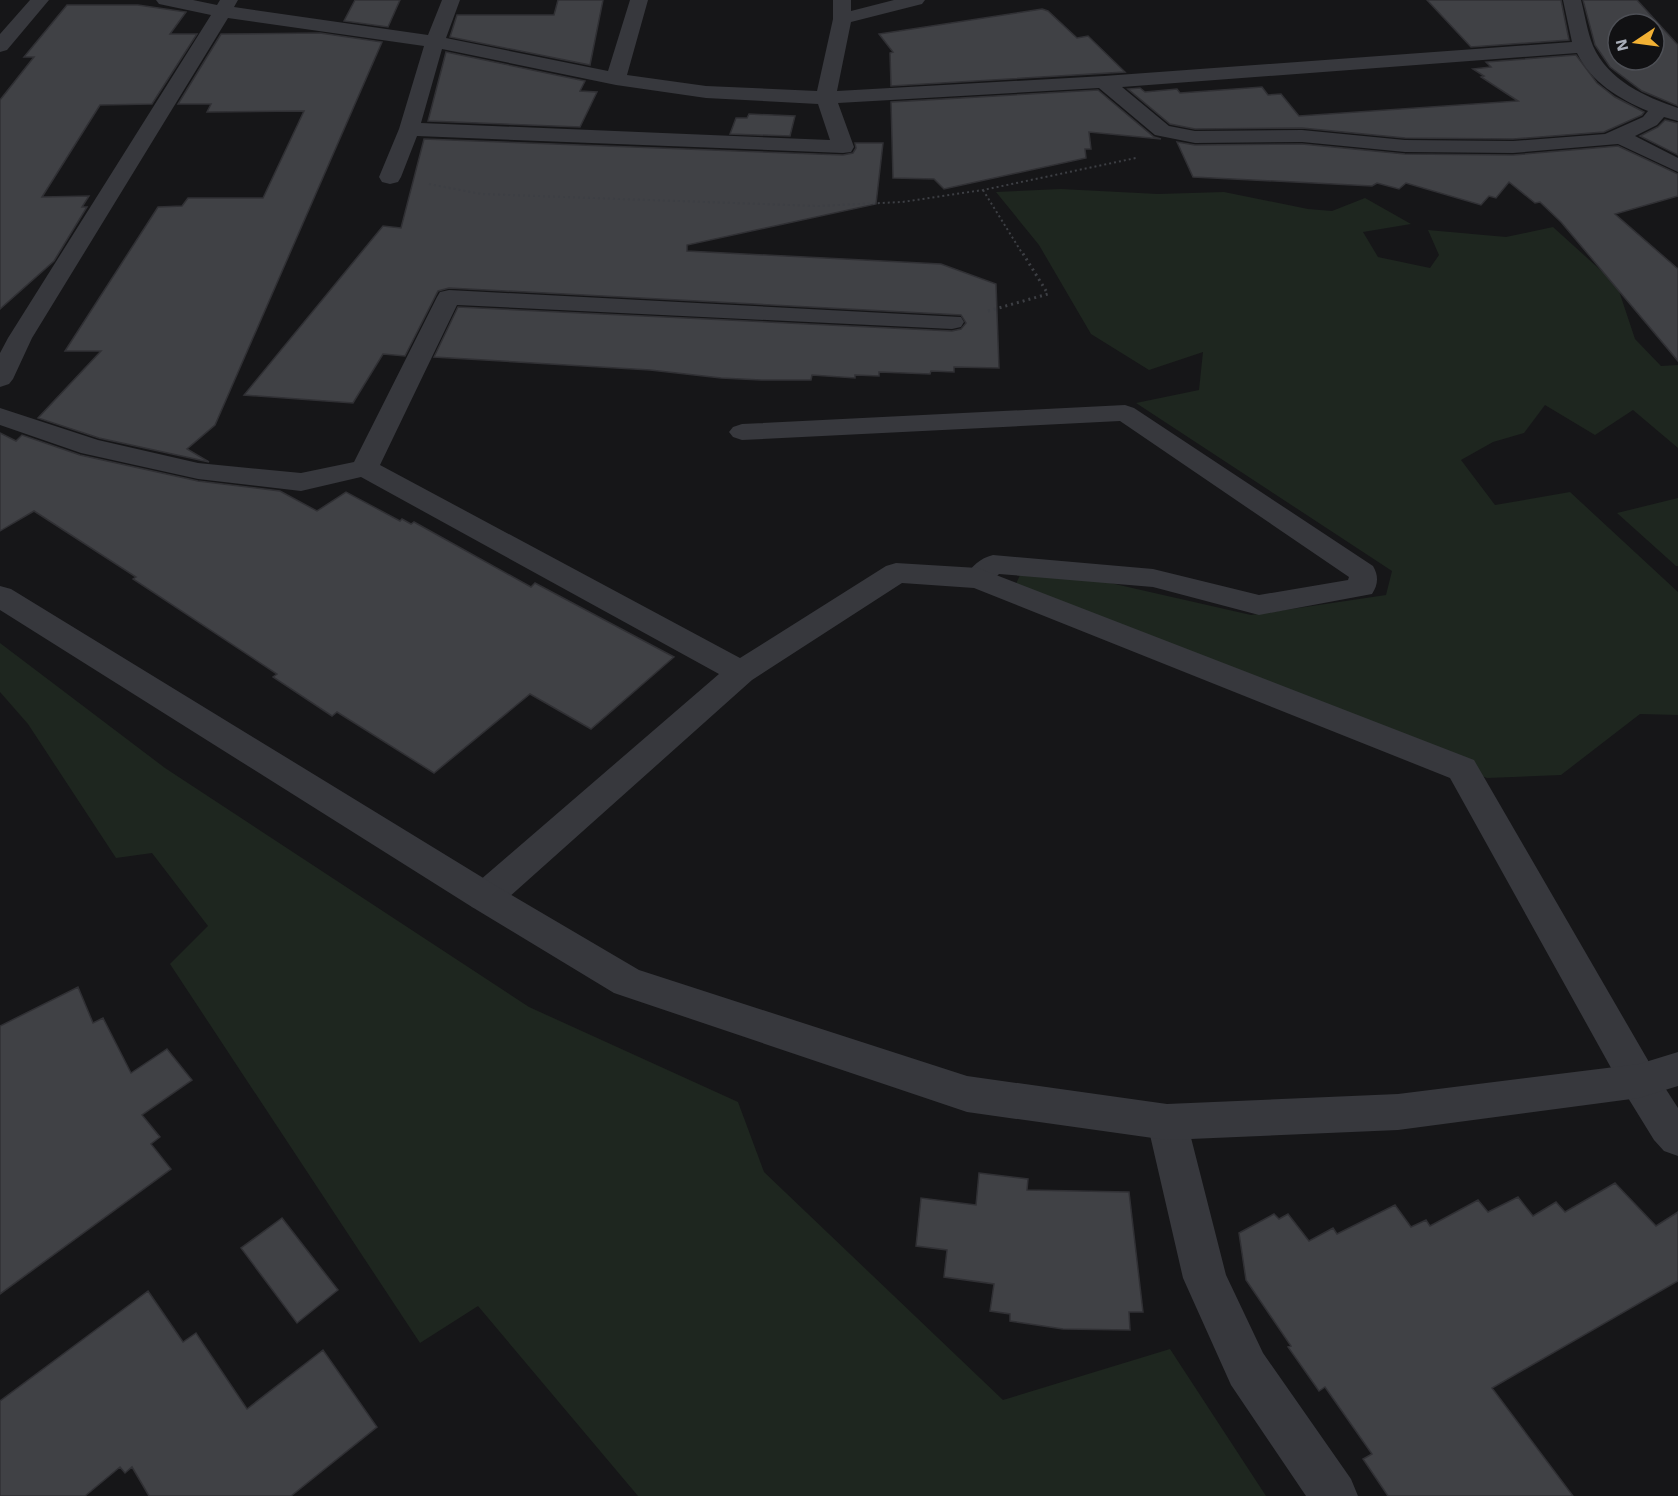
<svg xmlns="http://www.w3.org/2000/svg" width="1678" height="1496" viewBox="0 0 1678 1496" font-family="'Work Sans',sans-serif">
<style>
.green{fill:#1e261f}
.building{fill:#404145;stroke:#303034;stroke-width:1.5;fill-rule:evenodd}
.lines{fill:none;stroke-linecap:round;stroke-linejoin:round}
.path-far1{stroke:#3d3f44;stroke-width:2;stroke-dasharray:2 3;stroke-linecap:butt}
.path{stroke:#3d3f44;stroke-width:3;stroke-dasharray:2 4;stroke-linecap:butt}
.service{fill:#37383d;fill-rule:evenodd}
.minor{fill:#37383d;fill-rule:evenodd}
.tertiary{fill:#37383d;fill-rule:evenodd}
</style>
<rect width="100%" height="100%" fill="#161618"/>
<path class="green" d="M1061 189 1158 194 1224 192 1308 209 1332 211 1365 198 1411 224 1363 232 1378 257 1430 268 1439 255 1428 230 1506 237 1553 227 1617 285 1635 339 1661 366 1678 365V448L1633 410 1595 435 1545 405 1524 433 1493 442 1461 460 1495 505 1570 492 1678 592V715L1640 714 1561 775 1487 778 1015 586 1020 575 1106 582 1251 615 1386 595 1392 571 1136 403 1199 390 1203 352 1149 370 1091 334 1039 245 996 192Z
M1678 498V566H1676L1617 513Z
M0 643 165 768 529 1007 738 1102 764 1172 1003 1400 1170 1349 1266 1496H638L478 1306 420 1343 170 964 208 926 152 853 116 858 28 724 0 692Z"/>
<path class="building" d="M355 0H400L388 27 344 21Z
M558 0H603L590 65 450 37 457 15H554Z
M1427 0H1561L1569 40 1471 47Z
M1583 0H1637L1678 45V106L1642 91 1610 67 1595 45ZM1618 24H1654V60H1618Z
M67 5H138L186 12 170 34H197L152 104 100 105 42 197 89 196 82 207H87L54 261 0 309V100L34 57H24Z
M1042 9 1048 11 1077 38 1088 36 1125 72 891 86 890 53 893 52 879 34Z
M320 33 382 42 215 425 187 449 209 462 99 438 38 418 101 351H65L158 207 182 206 188 198H263L304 111 207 112 211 104H178L221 34Z
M446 52 585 81 580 91 597 92 580 127 428 121Z
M1576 55 1597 83 1615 97 1644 112 1642 115 1604 132 1513 139 1405 138 1302 128 1195 129 1170 124 1128 89 1140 88 1145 92 1177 89 1180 93 1262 87 1268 95 1281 94 1299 116 1518 101 1481 77 1484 76 1473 69 1491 67 1486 62Z
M1098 90 1154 137 1161 139 1089 132 1091 149H1085L1086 158 944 189 934 179 893 178 891 102Z
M749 114 795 116 790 136 730 134 736 118H747Z
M1665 120 1678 123V155L1640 136 1658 127Z
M424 139 843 155 853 153 856 148 855 143H883L876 204 687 245V251L941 264 996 284 999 368 954 367V372L931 371 930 374 879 372V376L855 375V378L812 375 811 380H761L721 378 650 370 434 357 458 307 952 331 961 329 966 323 961 315 449 288 438 291 405 356 383 354 353 403 244 395 383 226 401 228Z
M1177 142 1195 145 1302 144 1405 154 1513 155 1618 146 1678 174V196L1615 214 1678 269V361L1561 222 1540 202 1535 203 1509 182 1496 198 1489 196 1481 205 1406 183 1399 189 1377 183 1372 186 1193 177Z
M0 433 16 441 22 435 80 455 198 481 280 491 317 511 346 492 400 521 402 519 411 524 414 522 531 587 535 583 674 657 591 729 530 694 434 773 337 712 332 716 273 677 277 674 133 579 136 577 34 511 0 531Z
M78 987 93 1023 103 1018 131 1073 167 1049 192 1080 142 1115 160 1137 151 1144 171 1169 0 1294V1026Z
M979 1173 1028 1179 1027 1190 1129 1192 1143 1312H1129L1130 1330 1063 1329 1010 1321V1314L990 1311 994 1284 944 1277 947 1250 916 1246 921 1198 976 1205Z
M1615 1183 1656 1226 1678 1212V1281L1492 1388 1573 1496H1388L1363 1459 1372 1454 1325 1387 1319 1391 1288 1347 1291 1346 1246 1280 1239 1233 1274 1214 1279 1219 1288 1214 1309 1241 1333 1228 1337 1234 1395 1205 1411 1227 1426 1220 1430 1226 1478 1200 1488 1212 1518 1197 1533 1216 1556 1202 1565 1212Z
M282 1218 338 1290 297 1323 241 1248Z
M148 1291 183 1342 196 1333 247 1409 323 1350 377 1427 291 1496H149L132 1467 125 1473 120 1467 85 1496H0V1401Z"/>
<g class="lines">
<path class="path-far1" d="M429 184 481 194 818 206 902 202 983 190 1136 158
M983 190 1022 253"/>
<path class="path" d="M988 311 1048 294 1022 252"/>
<path class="service" d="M1125 405 1134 408 1373 566C1379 576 1378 585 1372 594L1259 615 1153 587 999 574C989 584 983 589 968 585L964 578C971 567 980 558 993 555L1153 569 1259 595 1348 580 1349 577 1120 421 742 440 733 437 729 432 733 427 742 424Z"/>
<path class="minor" d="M156 0H193L217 5 220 0H238L234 7 428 35 442 0H460L446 38 608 71 630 0H648L627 75 706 86 817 91 833 19V0H851V11L894 0H925L922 4 851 22 837 91 1104 76 1572 42 1563 0H1581C1585 15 1587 31 1593 46 1608 80 1645 97 1678 108V121L1664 117 1657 125 1635 136 1678 158V172L1618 144 1513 153 1405 152 1302 142 1195 143 1155 135 1099 88 838 103 854 147 851 152 843 153 417 136 401 177 398 182 390 184 382 182 379 177 399 129 424 46 228 18 32 338 13 379 9 384 0 387V353L8 338 211 15 159 4ZM442 49 616 85 706 98 818 104 830 140 421 123ZM1577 53C1591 82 1619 99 1648 111L1643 117 1605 134 1513 141 1405 140 1302 130 1195 131 1169 126 1122 87Z
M449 290 961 317 964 322 961 327 952 329 457 305 380 465 740 658 886 566 896 563 978 568 1474 760 1653 1069 1678 1108V1156L1664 1151 1654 1140 1625 1093 1450 778 974 588 902 583 752 680 498 907 485 911 472 907 467 897 472 887 719 674 361 477 301 491 198 479 81 453 0 425V408L98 440 198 463 301 473 354 462 437 297 440 292Z
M1167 1104 1181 1109 1187 1122 1226 1275 1263 1353 1351 1479 1358 1496H1306L1231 1385 1183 1278 1147 1122 1153 1109Z"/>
<path class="tertiary" d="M30 0H49L7 50 0 52V34Z
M0 586 11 589 498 887 639 970 967 1076 1167 1104 1398 1094 1639 1064 1678 1052V1086L1639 1098 1398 1130 1167 1140 967 1112 614 993 472 907 0 610Z"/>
</g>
<g transform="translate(1636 42) rotate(257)"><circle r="28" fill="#111113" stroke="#4d4f55" stroke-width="1.5"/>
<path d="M0-4.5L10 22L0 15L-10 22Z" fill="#f2b134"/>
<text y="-9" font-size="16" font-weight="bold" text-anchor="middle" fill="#a8adb8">N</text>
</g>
</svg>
